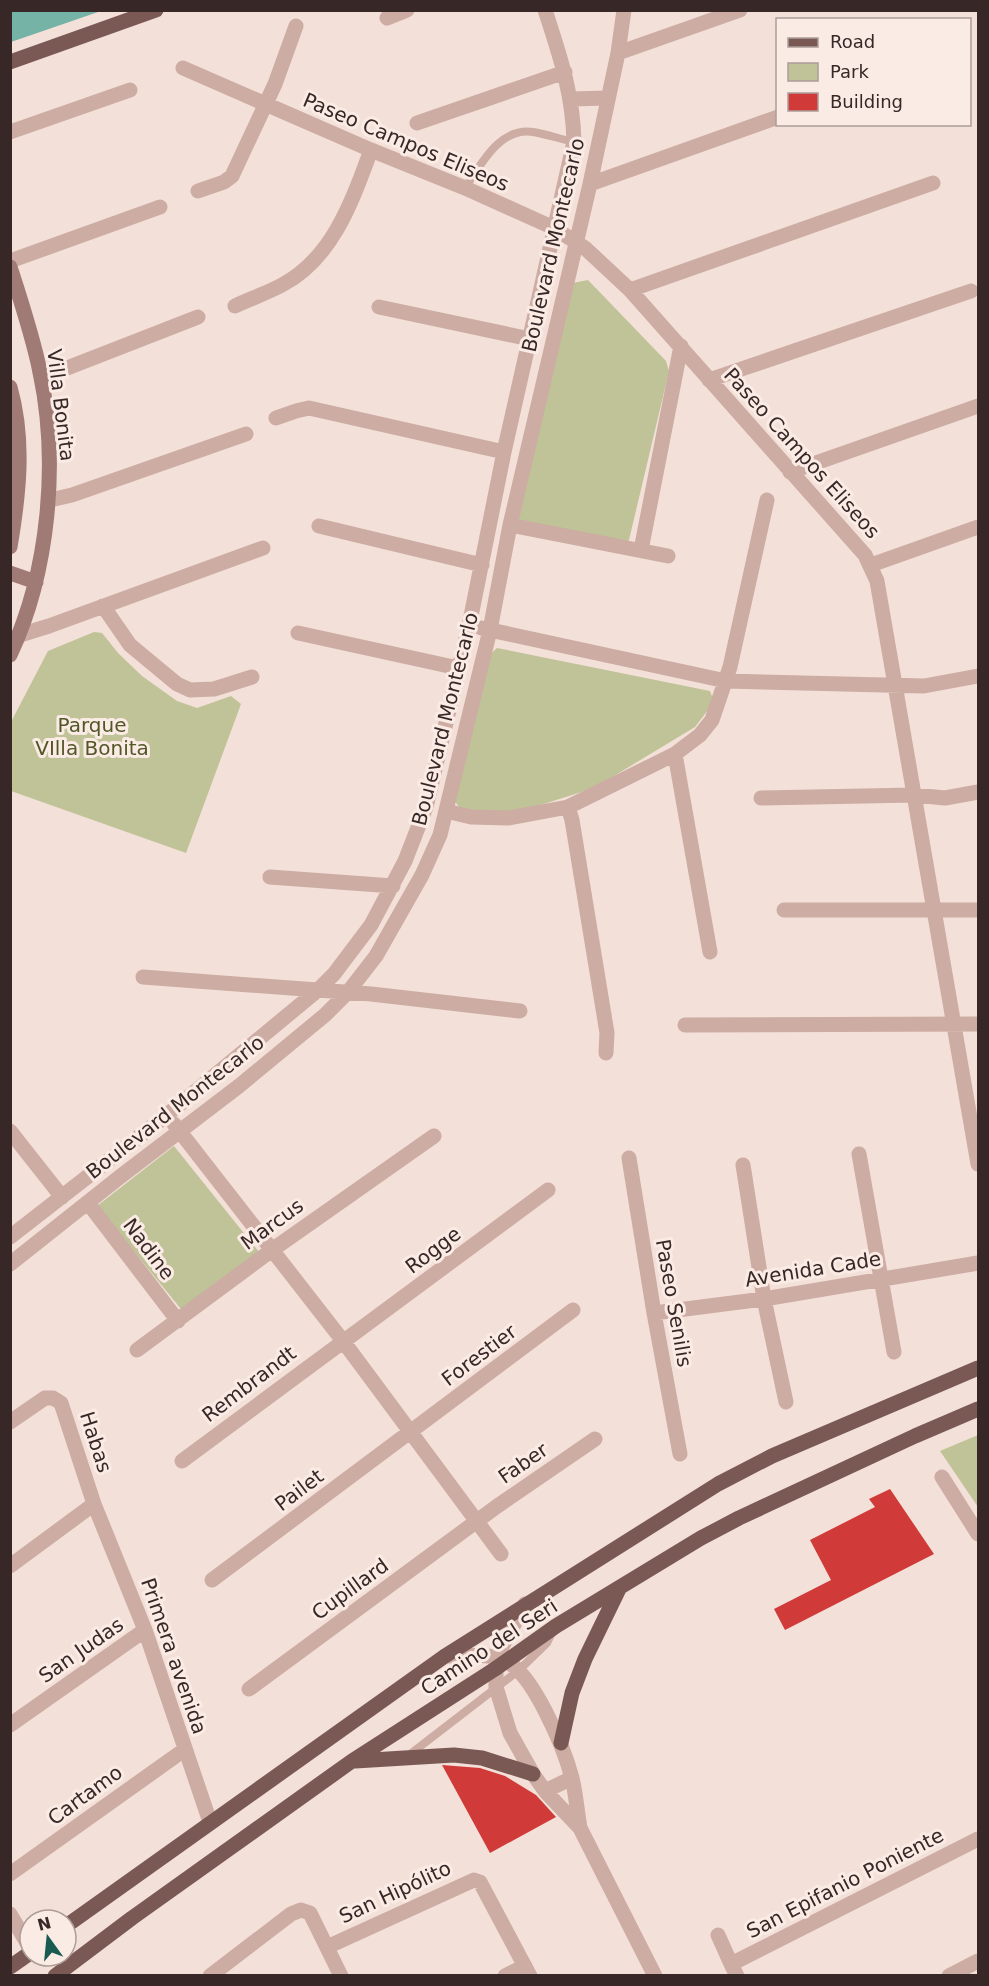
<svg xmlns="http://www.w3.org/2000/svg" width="989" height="1986" viewBox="0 0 989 1986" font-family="'DejaVu Sans',sans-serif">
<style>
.green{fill:#bfc397}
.water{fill:#75b3a7}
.building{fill:#d03a39}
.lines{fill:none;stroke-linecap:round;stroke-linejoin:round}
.lane{stroke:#ccaca3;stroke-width:8}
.street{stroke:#ccaca3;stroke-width:15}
.secondary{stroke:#a07a74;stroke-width:15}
.primary{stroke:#7a5955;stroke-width:15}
.labels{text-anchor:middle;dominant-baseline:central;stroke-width:6;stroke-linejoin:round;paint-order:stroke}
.street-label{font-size:20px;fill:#372726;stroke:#fbebe5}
.park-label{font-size:20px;fill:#515727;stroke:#fbebe5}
</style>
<rect width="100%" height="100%" fill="#f3e0d8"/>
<path class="green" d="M588 280 666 361 669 371 629 540 623 545 520 525 516 515 573 283Z
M94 632 102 633 118 653 142 676 177 701 197 708 231 696 241 704 186 853 11 791V722L48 651Z
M497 648 710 691 714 702 695 727 594 788 512 814 463 812 453 799 488 656Z
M174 1146 259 1252 181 1309 97 1206Z
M978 1435V1507L940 1451Z"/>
<path class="water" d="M11 10H101V11L11 42Z"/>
<path class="building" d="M890 1489 934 1554 785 1630 774 1609 831 1580 810 1540 875 1507 869 1499Z
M442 1765 480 1768 505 1776 536 1795 556 1817 490 1853Z"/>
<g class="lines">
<path class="lane" d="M465 188C481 165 499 127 533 132 546 134 560 139 574 142
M409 1755 518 1671 547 1643 552 1633"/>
<path class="street" d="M387 18 407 10
M618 53 740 10
M183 68 371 150 465 188 554 228 585 248 630 290 865 555 877 581 978 1164
M571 99 608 98
M417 123 565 72
M10 132 130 90
M590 184 778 117
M198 191 224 182 232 176 275 84 296 26
M10 261 160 207
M630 290 933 183
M235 306C250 299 267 293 282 285 333 258 352 201 371 150
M379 307 530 339
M40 373 62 370 198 317
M709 380 971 291
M276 418 296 411 309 408 504 452
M790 472 978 406
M50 500 72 495 246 434
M510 525 668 556
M319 526 482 565
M641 550 681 346
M871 565 978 527
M103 606 130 645 177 684 190 690 214 689 252 677
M481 628 726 681 924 686 978 676
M298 633 458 668
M20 635 49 626 263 548
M675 754 710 952
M761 798 914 795 945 798 978 792
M568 807 572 820 607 1033 606 1053
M446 811 471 817 509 818 568 807 675 754 700 735 712 720 730 667 767 500
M270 877 393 886
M784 910H978
M143 977 371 994 520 1011
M685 1025 978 1024
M174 1124 343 1341 501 1554
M10 1131 62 1197
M859 1154 894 1352
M629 1158 654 1313 680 1454
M743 1165 764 1299 786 1402
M88 1203 178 1321
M10 1237 168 1114 318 990 334 974 371 925 405 861 426 807 469 626 504 452 574 142C573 94 560 56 545 10
M10 1264 121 1176 239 1086 325 1015 348 992 376 956 422 875 440 835 490 630 510 525 590 184 618 53 624 10
M654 1313 764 1299 978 1263
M137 1350 272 1250 434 1136
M10 1422 45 1398H53L61 1403 94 1504 145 1630 210 1822
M182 1461C303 1370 426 1281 548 1190
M942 1477 978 1534
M10 1566 94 1504
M212 1580 573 1310
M525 1604 496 1658V1687L510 1733 533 1774 545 1791 580 1828 655 1976
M445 1656C463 1656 487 1653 504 1660 533 1672 564 1748 572 1778 576 1794 577 1811 580 1828
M249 1689 496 1507 595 1439
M10 1725 145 1630
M545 1791 572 1778
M10 1874 184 1750
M10 1914 30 1948
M718 1935 731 1964
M327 1947 474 1880 480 1882 530 1976
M210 1976 291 1914 301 1910 310 1913 341 1976
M505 1976 525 1966
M737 1976 731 1964 978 1839
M949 1976 978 1961"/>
<path class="secondary" d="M10 267C21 301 33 337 40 372 59 462 49 572 10 655
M10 387C25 440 19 494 10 547
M10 573 36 582"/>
<path class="primary" d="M10 62 156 10
M561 1743 572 1693 585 1659 620 1587
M355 1761 454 1755 482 1758 533 1774
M66 1926 445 1656 718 1484 772 1456 978 1368
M10 1967 30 1953
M55 1976 132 1918 352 1761 495 1669 556 1626 701 1538 739 1518 915 1436 978 1409"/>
</g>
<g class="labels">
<g class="street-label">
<text transform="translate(406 142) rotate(23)">Paseo Campos Eliseos</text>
<text transform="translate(553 245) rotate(-77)">Boulevard Montecarlo</text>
<text transform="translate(61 405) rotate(83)">Villa Bonita</text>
<text transform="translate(802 453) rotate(48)">Paseo Campos Eliseos</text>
<text transform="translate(445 719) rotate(-76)">Boulevard Montecarlo</text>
<text transform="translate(175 1107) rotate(-38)">Boulevard Montecarlo</text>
<text transform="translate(272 1224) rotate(-36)">Marcus</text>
<text transform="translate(149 1249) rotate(53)">Nadine</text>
<text transform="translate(433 1250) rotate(-37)">Rogge</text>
<text transform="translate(813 1269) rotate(-9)">Avenida Cade</text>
<text transform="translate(674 1303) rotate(80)">Paseo Senilis</text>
<text transform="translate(479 1355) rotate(-37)">Forestier</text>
<text transform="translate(249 1384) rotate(-37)">Rembrandt</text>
<text transform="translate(96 1442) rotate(72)">Habas</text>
<text transform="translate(523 1463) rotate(-35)">Faber</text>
<text transform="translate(299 1490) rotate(-37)">Pailet</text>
<text transform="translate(350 1589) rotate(-36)">Cupillard</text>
<text transform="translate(489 1647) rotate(-33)">Camino del Seri</text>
<text transform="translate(81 1650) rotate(-35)">San Judas</text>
<text transform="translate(174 1656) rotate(71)">Primera avenida</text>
<text transform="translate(85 1795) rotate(-36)">Cartamo</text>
<text transform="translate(845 1883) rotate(-27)">San Epifanio Poniente</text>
<text transform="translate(395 1892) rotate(-25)">San Hipólito</text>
</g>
<g class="park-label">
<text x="92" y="725">Parque<tspan x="92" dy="23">VIlla Bonita</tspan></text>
</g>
</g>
<rect width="989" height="1986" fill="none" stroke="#372726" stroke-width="24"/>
<rect x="776" y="18" width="195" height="108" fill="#fbebe5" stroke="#ad9d99" stroke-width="1.5"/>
<rect x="788" y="38" width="30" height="9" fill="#7a5955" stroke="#ad9d99" stroke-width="1.5"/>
<text x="830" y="48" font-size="18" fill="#372726">Road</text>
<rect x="788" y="63" width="30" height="18" fill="#bfc397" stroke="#ad9d99" stroke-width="1.5"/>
<text x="830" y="78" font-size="18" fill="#372726">Park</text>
<rect x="788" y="93" width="30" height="18" fill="#d03a39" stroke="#ad9d99" stroke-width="1.5"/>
<text x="830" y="108" font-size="18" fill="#372726">Building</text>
<g transform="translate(48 1938) rotate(345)"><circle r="28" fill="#fbebe5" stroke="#ad9d99" stroke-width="1.5"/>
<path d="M0-4.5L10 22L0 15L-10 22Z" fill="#185b50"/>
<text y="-9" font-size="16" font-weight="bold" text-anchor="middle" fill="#372726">N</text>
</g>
</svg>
